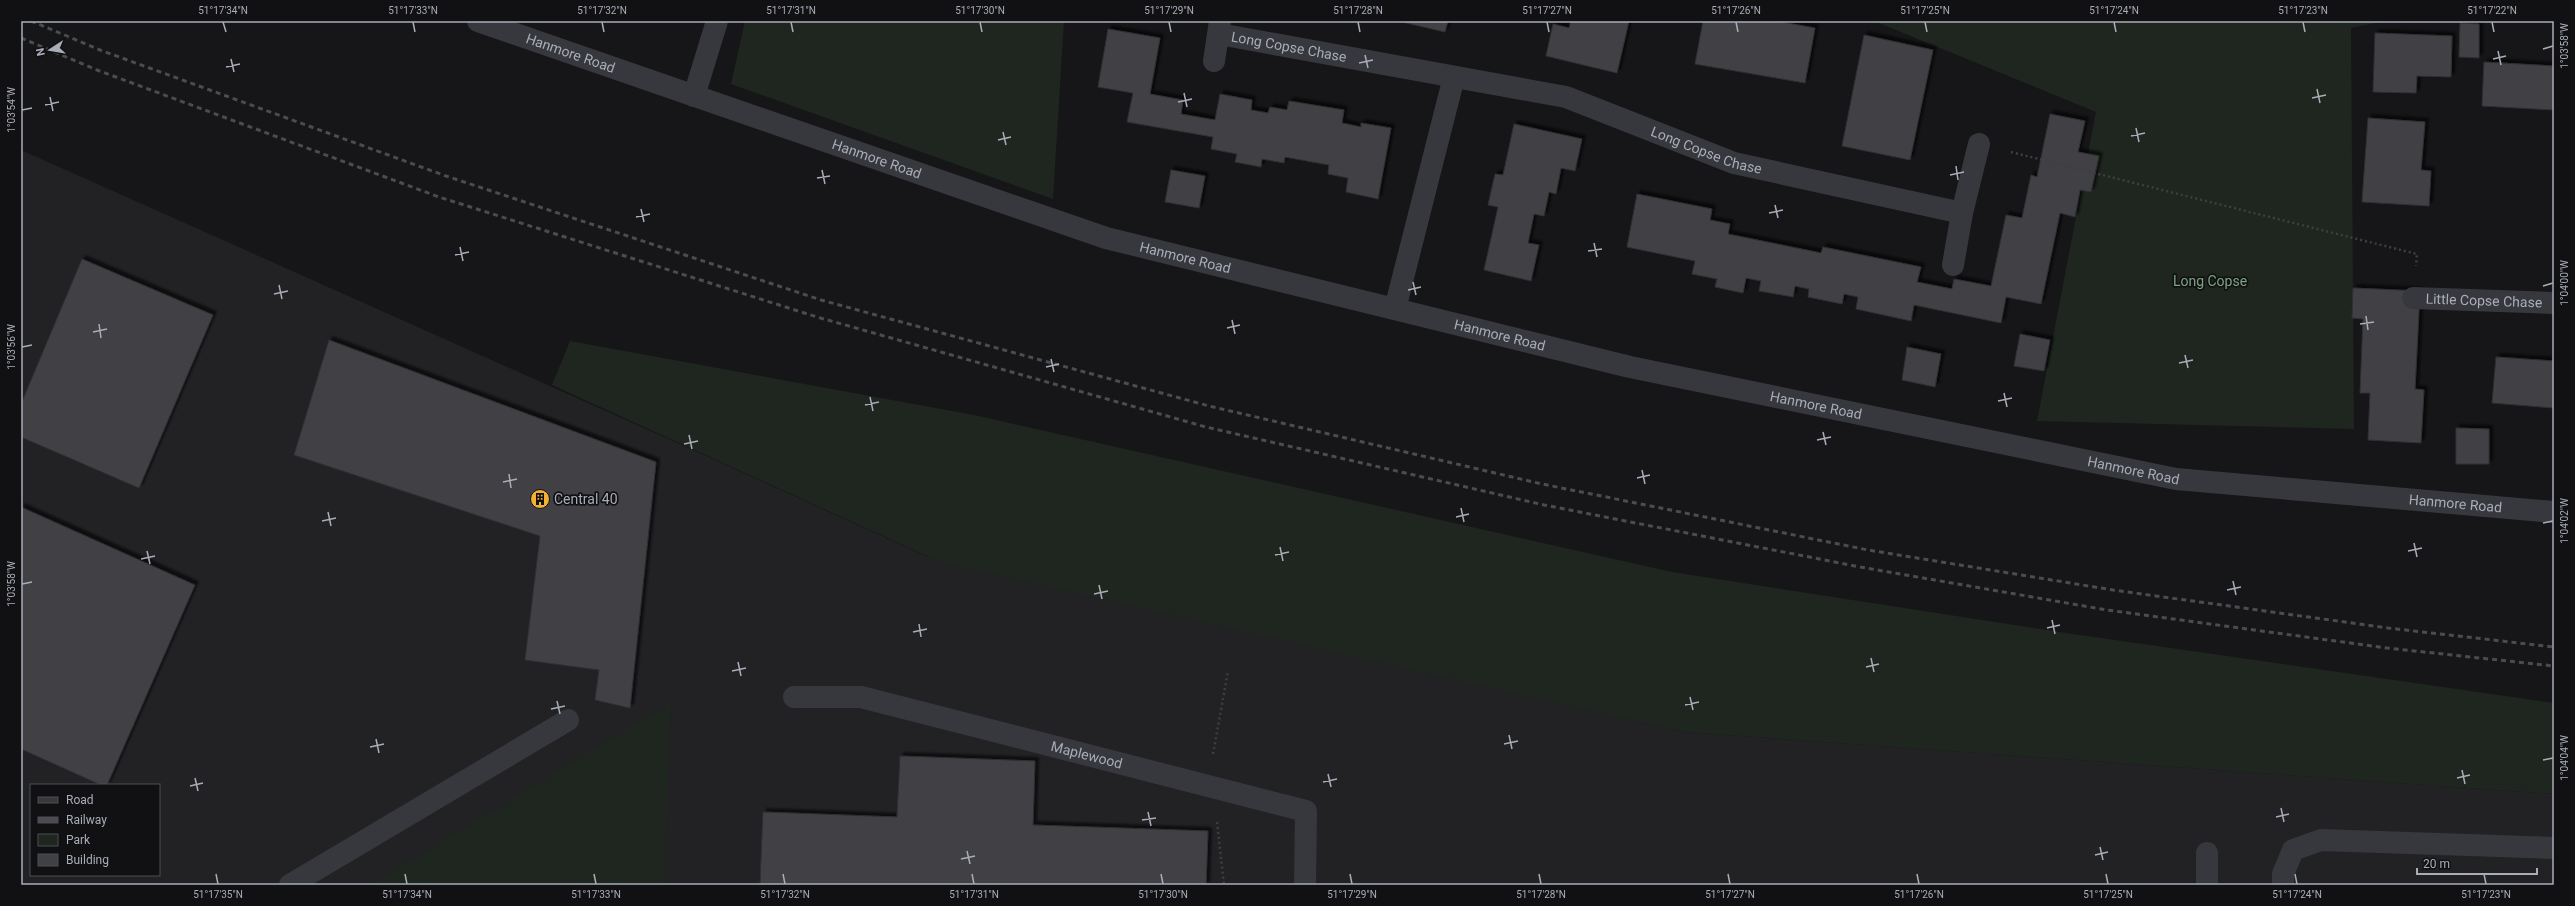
<svg xmlns="http://www.w3.org/2000/svg" width="2575" height="906" viewBox="0 0 2575 906" font-family="Roboto,sans-serif">
<style>
.built{fill:#222225;fill-rule:evenodd}
.green{fill:#1e261f}
.building{fill:#404145;stroke:#303034;filter:url(#shadow)}
.lines{fill:none;stroke-linecap:round;stroke-linejoin:round}
.path{stroke:#3d3f44;stroke-width:2.5;stroke-dasharray:2 3;stroke-linecap:butt}
.service{stroke:#37383d;stroke-width:22}
.minor{stroke:#37383d;stroke-width:22}
.tertiary{stroke:#37383d;stroke-width:22}
.rail{stroke:#4a4c52;stroke-width:3;stroke-dasharray:5 4;stroke-linecap:butt}
.ticks{fill:none;stroke:#a8adb8;stroke-width:1.5}
.labels{text-anchor:middle;dominant-baseline:central;stroke-width:3.5;stroke-linejoin:round;paint-order:stroke}
.street-label{font-size:14px;fill:#a8adb8;stroke:#111113}
.park-label{font-size:14px;fill:#7fa381;stroke:#111113}
.poi-label{font-size:14px;fill:#a8adb8;stroke:#111113;text-anchor:start}
.neatline{fill:none;stroke:#a8adb8;stroke-width:1.5}
.ticks-label{font-size:10px;text-anchor:middle;fill:#a8adb8}
</style>
<defs>
<filter id="shadow"><feDropShadow dx="3.5" dy="-3.5" stdDeviation="1" flood-color="#0009"/></filter>
</defs>
<rect width="100%" height="100%" fill="#161618"/>
<path class="built" d="M21 150 680 444 926 556 1684 732 2554 794V885H21ZM31 785H159V875H31Z"/>
<path class="green" d="M745 21H1064L1053 199 731 84Z
M1874 21H2385L2351 28 2354 429 2037 421 2096 112Z
M570 341 974 415 1672 572 2073 634 2554 703V794L1684 732 940 562 552 385Z
M671 702 664 885H370Z"/>
<path class="building" d="M1398 21H1448L1445 32Z
M1571 21H1629L1617 73 1546 56 1553 24 1569 28Z
M1703 21H1776L1815 28 1805 83 1695 64Z
M2460 23 2479 24V58L2459 57Z
M1108 29 1160 38 1150 94 1183 100 1181 114 1215 120 1220 94 1252 100 1251 110 1268 113 1270 107 1287 110 1289 101 1344 110 1342 123 1361 127V123L1391 128 1378 199 1346 192 1348 178 1328 174 1329 165 1285 157 1284 163 1262 159 1261 167 1235 162 1237 154 1211 149 1213 137 1127 122 1133 93 1098 87Z
M2375 33 2452 36 2451 77 2417 76 2416 93 2373 92Z
M1864 35 1933 50 1910 160 1842 146Z
M2484 62 2554 66V110L2482 106Z
M2050 114 2085 121 2078 152 2099 156 2091 192 2080 190 2075 217 2060 213 2041 304 2006 297 2001 323 1914 305 1911 321 1856 309 1858 297 1844 294 1842 304 1808 297 1809 289 1795 286 1793 297 1759 291 1761 281 1746 278 1743 293 1715 287 1717 279 1692 274 1695 261 1627 247 1637 194 1712 209 1710 220 1730 224 1728 234 1821 253 1823 247 1921 267 1917 282 1952 289 1954 279 1991 286 2006 215 2022 218 2031 175 2037 177Z
M2368 118 2425 122 2421 170 2431 171 2429 206 2362 202Z
M1514 124 1582 139 1575 171 1561 168 1556 194 1549 192 1544 216 1534 214 1528 243 1539 245 1531 281 1484 270 1498 207 1488 205 1495 174 1503 175Z
M1171 170 1205 176 1199 208 1165 202Z
M82 259 213 315 139 488 21 437V404Z
M2353 288 2420 291 2415 389 2424 390 2421 443 2368 440 2370 393H2360L2363 319 2352 318Z
M2020 334 2050 340 2044 371 2014 366Z
M329 340 656 462 630 708 595 700 599 670 525 660 540 536 294 455Z
M1907 347 1941 354 1935 387 1902 380Z
M2496 357 2554 361V408L2492 403Z
M2456 428 2489 429V464H2456Z
M21 507 195 585 107 785H101L21 749Z
M900 756 1035 761 1033 825 1208 831 1206 885H760L763 812 897 817Z"/>
<g class="lines">
<path class="path" d="M2011 152 2417 254 2416 266
M1213 754 1228 671
M1217 822 1224 885"/>
<g class="service">
<path id="s1" d="M794 697H861L1306 811 1305 885"/>
<path d="M290 885 568 720"/>
<path d="M2207 885V853"/>
<path d="M2283 885V874L2293 850 2321 840 2554 848"/>
</g>
<g class="minor">
<path id="s2" d="M1219 34 1566 97 1734 163 1962 213"/>
<path d="M1214 61 1220 21"/>
<path d="M694 96 717 21"/>
<path d="M1953 265 1962 213 1979 144"/>
<path id="s3" d="M2413 298 2554 303"/>
<path d="M1395 309 1454 77"/>
</g>
<path class="tertiary" id="s4" d="M478 21 1106 238 1630 367 2176 479 2554 512"/>
<path class="rail" d="M31 21 100 50 446 176 821 300 1209 406 1542 484 1868 550 2113 590 2388 628 2554 647
M21 38 97 70 439 197 817 317 1206 427 1544 505 1860 567 2107 610 2387 648 2554 666"/>
</g>
<path class="ticks" d="M223 22 226 32M413 22 415 32M602 22 604 32M791 22 793 32M980 22 982 32M1169 22 1171 32M1358 22 1360 32M1547 22 1549 32M1736 22 1738 32M1925 22 1927 32M2114 22 2116 32M2303 22 2305 32M2492 22 2494 32M2543 49 2553 46M2498 51 2501 65M1365 55 1368 68M231 59 234 72M2493 59 2506 56M1359 63 1373 60M226 67 240 64M2317 89 2320 103M1184 93 1187 107M50 97 53 111M2312 98 2326 95M1178 102 1192 99M45 105 59 102M22 110 32 108M2136 128 2139 142M1003 132 1006 145M2131 136 2145 133M998 140 1011 137M1956 166 1958 180M822 170 825 184M1950 175 1964 172M817 178 830 176M1775 205 1778 218M641 209 644 222M1769 213 1783 210M636 217 650 214M1594 243 1597 257M460 247 463 261M1588 251 1602 249M455 255 469 252M1413 282 1416 295M279 285 282 299M2543 286 2553 283M1408 290 1421 287M274 294 288 291M2366 316 2368 330M1232 320 1235 334M99 324 101 338M2360 324 2374 322M1227 328 1240 325M93 332 107 329M22 347 32 345M2185 355 2188 368M1051 359 1054 372M2179 363 2193 360M1046 367 1059 364M2004 393 2007 407M870 397 873 411M1998 401 2012 398M865 405 879 402M1823 432 1826 445M689 435 692 449M1817 440 1831 437M684 444 698 441M1642 470 1645 484M509 474 511 488M1637 478 1650 475M503 482 517 479M1461 508 1464 522M328 512 331 526M1456 517 1469 514M322 521 336 518M2543 523 2553 521M2414 543 2417 557M1280 547 1283 561M147 551 150 564M2408 551 2422 548M1275 555 1289 552M141 559 155 556M2233 581 2236 595M22 584 32 582M1099 585 1102 599M2227 590 2241 587M1094 594 1108 591M2052 620 2055 634M919 624 921 637M2047 628 2060 625M913 632 927 629M1871 658 1874 672M738 662 741 676M1866 667 1879 664M732 671 746 668M1690 697 1693 710M557 701 560 714M1685 705 1699 702M551 709 565 706M1509 735 1512 749M376 739 379 753M1504 744 1518 741M370 747 384 744M2543 760 2553 758M2462 770 2465 784M1328 774 1331 787M195 778 198 791M2457 778 2470 775M1323 782 1337 779M190 786 203 783M2281 808 2284 822M1148 812 1151 826M2276 817 2289 814M1142 820 1156 818M2100 847 2103 860M967 851 970 864M2095 855 2108 852M961 859 975 856M216 874 218 884M405 874 407 884M594 874 596 884M783 874 785 884M972 874 974 884M1161 874 1163 884M1350 874 1352 884M1539 874 1541 884M1728 874 1730 884M1917 874 1919 884M2106 874 2108 884M2295 874 2297 884M2484 874 2486 884"/>
<defs>
<g id="building-disc" transform="scale(1)"><circle r="9.5" fill="#f2b134" stroke="#111113"/><path d="M-4-6H4V6H1V3H-1V6H-4ZM-2.5-4.3h1.7v1.8h-1.7ZM.8-4.3h1.7v1.8H.8ZM-2.5-1h1.7V.8h-1.7ZM.8-1h1.7V.8H.8Z" fill="#111"/></g>
</defs>
<g fill-rule="evenodd">
<use href="#building-disc" x="540" y="499"/>
</g>
<g class="labels">
<g class="street-label">
<text stroke="none"><textPath href="#s2" startOffset="71">Long Copse Chase</textPath></text>
<text stroke="none"><textPath href="#s4" startOffset="98">Hanmore Road</textPath></text>
<text stroke="none"><textPath href="#s2" startOffset="503">Long Copse Chase</textPath></text>
<text stroke="none"><textPath href="#s4" startOffset="422">Hanmore Road</textPath></text>
<text stroke="none"><textPath href="#s4" startOffset="746">Hanmore Road</textPath></text>
<text stroke="none"><textPath href="#s3" startOffset="71">Little Copse Chase</textPath></text>
<text stroke="none"><textPath href="#s4" startOffset="1070">Hanmore Road</textPath></text>
<text stroke="none"><textPath href="#s4" startOffset="1394">Hanmore Road</textPath></text>
<text stroke="none"><textPath href="#s4" startOffset="1718">Hanmore Road</textPath></text>
<text stroke="none"><textPath href="#s4" startOffset="2042">Hanmore Road</textPath></text>
<text stroke="none"><textPath href="#s1" startOffset="300">Maplewood</textPath></text>
</g>
<g class="park-label">
<text x="2210" y="281">Long Copse</text>
</g>
<g class="poi-label">
<text x="554" y="499">Central 40</text>
</g>
</g>
<rect width="2575" height="906" fill="none" stroke="#111113" stroke-width="44"/>
<rect x="30" y="784" width="130" height="92" fill="#111113" stroke="#4d4f55"/>
<rect x="38" y="797" width="20" height="6" fill="#37383d" stroke="#4d4f55"/>
<text x="66" y="804" font-size="12" fill="#a8adb8">Road</text>
<rect x="38" y="817" width="20" height="6" fill="#4a4c52" stroke="#4d4f55"/>
<text x="66" y="824" font-size="12" fill="#a8adb8">Railway</text>
<rect x="38" y="834" width="20" height="12" fill="#1e261f" stroke="#4d4f55"/>
<text x="66" y="844" font-size="12" fill="#a8adb8">Park</text>
<rect x="38" y="854" width="20" height="12" fill="#404145" stroke="#4d4f55"/>
<text x="66" y="864" font-size="12" fill="#a8adb8">Building</text>
<g transform="translate(50 50) rotate(258)" stroke="#111113" stroke-width="3" paint-order="stroke">
<path d="M0-3L7 15L0 10L-7 15Z" fill="#a8adb8"/>
<text y="-6" font-size="11" font-weight="bold" text-anchor="middle" fill="#a8adb8">N</text>
</g>
<path d="M2417 868v6h120v-6" fill="none" stroke="#a8adb8" stroke-width="2"/>
<text x="2423" y="868" font-size="12" fill="#a8adb8" stroke="#111113" stroke-width="3" paint-order="stroke">20 m</text>
<rect x="22" y="22" width="2531" height="862" class="neatline"/>
<g class="ticks-label">
<text x="223" y="14">51°17'34"N</text>
<text x="413" y="14">51°17'33"N</text>
<text x="602" y="14">51°17'32"N</text>
<text x="791" y="14">51°17'31"N</text>
<text x="980" y="14">51°17'30"N</text>
<text x="1169" y="14">51°17'29"N</text>
<text x="1358" y="14">51°17'28"N</text>
<text x="1547" y="14">51°17'27"N</text>
<text x="1736" y="14">51°17'26"N</text>
<text x="1925" y="14">51°17'25"N</text>
<text x="2114" y="14">51°17'24"N</text>
<text x="2303" y="14">51°17'23"N</text>
<text x="2492" y="14">51°17'22"N</text>
<text transform="translate(2564 46) rotate(-90)" y="4">1°03'58"W</text>
<text transform="translate(11 110) rotate(-90)" y="4">1°03'54"W</text>
<text transform="translate(2564 283) rotate(-90)" y="4">1°04'00"W</text>
<text transform="translate(11 347) rotate(-90)" y="4">1°03'56"W</text>
<text transform="translate(2564 521) rotate(-90)" y="4">1°04'02"W</text>
<text transform="translate(11 584) rotate(-90)" y="4">1°03'58"W</text>
<text transform="translate(2564 758) rotate(-90)" y="4">1°04'04"W</text>
<text x="218" y="898">51°17'35"N</text>
<text x="407" y="898">51°17'34"N</text>
<text x="596" y="898">51°17'33"N</text>
<text x="785" y="898">51°17'32"N</text>
<text x="974" y="898">51°17'31"N</text>
<text x="1163" y="898">51°17'30"N</text>
<text x="1352" y="898">51°17'29"N</text>
<text x="1541" y="898">51°17'28"N</text>
<text x="1730" y="898">51°17'27"N</text>
<text x="1919" y="898">51°17'26"N</text>
<text x="2108" y="898">51°17'25"N</text>
<text x="2297" y="898">51°17'24"N</text>
<text x="2486" y="898">51°17'23"N</text>
</g>
</svg>
